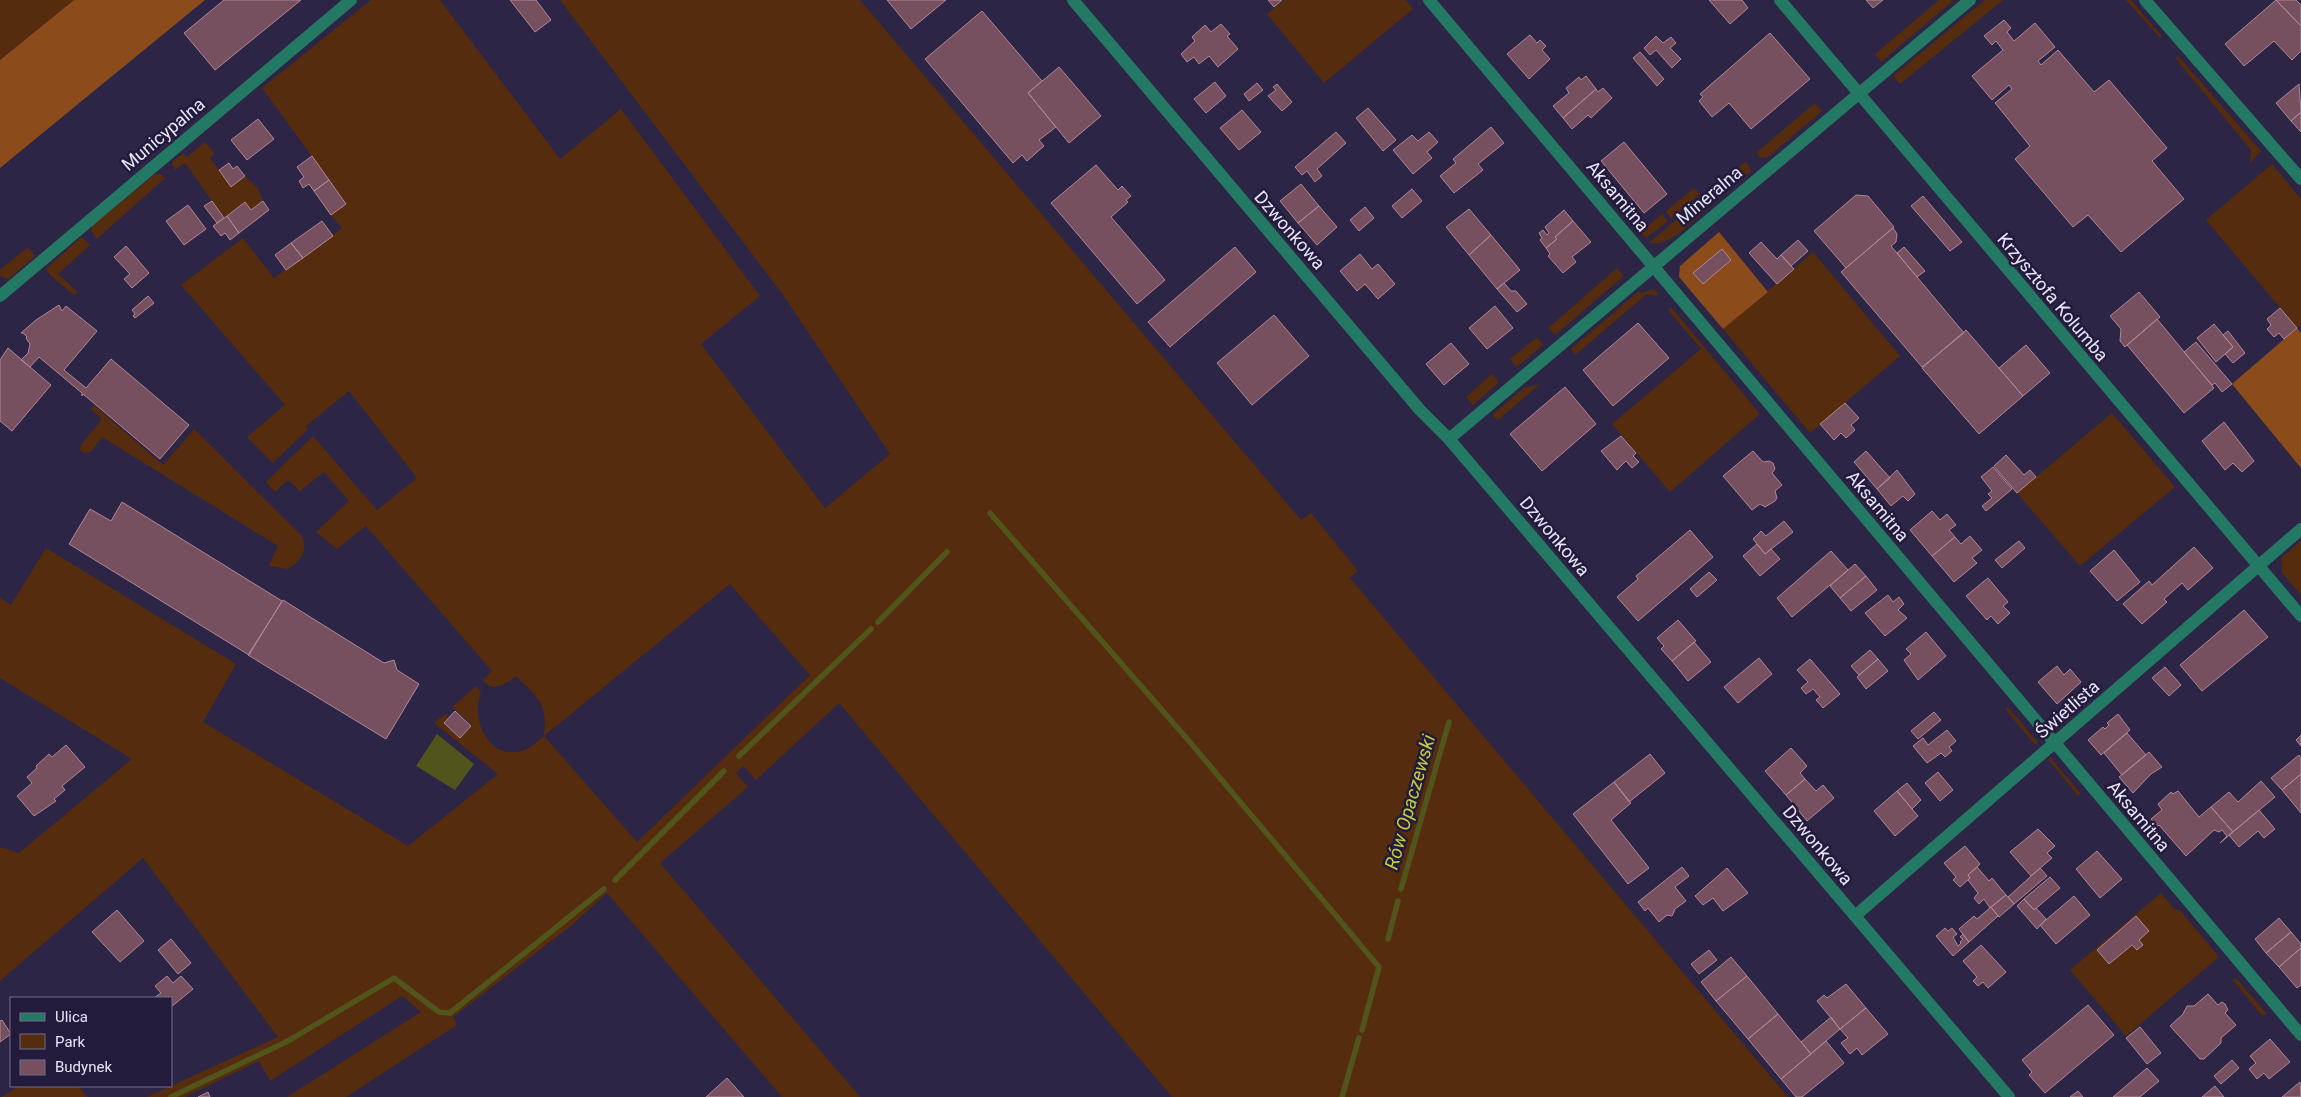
<svg xmlns="http://www.w3.org/2000/svg" width="2301" height="1097" viewBox="0 0 2301 1097" font-family="Roboto,sans-serif">
<style>
.green{fill:#552c0e;fill-rule:evenodd}
.forest{fill:#8b4b1b}
.water{fill:#51551c}
.lines{fill:none;stroke-linecap:round;stroke-linejoin:round}
.stream{stroke:#51551c;stroke-width:5.5}
.building{fill:#775060;stroke:#b18697}
.street{stroke:#247964;stroke-width:12}
.labels{text-anchor:middle;dominant-baseline:central;stroke-width:5;stroke-linejoin:round;paint-order:stroke}
.street-label{font-size:18px;fill:#e9e6fb;stroke:#231b3b}
.water-label{font-size:19px;font-style:italic;fill:#c4cd3b;stroke:#231b3b}
</style>
<rect width="100%" height="100%" fill="#2d2545"/>
<path class="green" d="M0 0H74L0 60Z
M371 0H440L560 159 621 109 760 296 701 344 825 508 890 454 783 295 560 0H860L1301 520 1311 513 1358 571 1350 578 1788 1097H1172L839 703 756 780 743 766 736 773 748 787 660 863 860 1097H782L607 893 572 925 453 1017 457 1025 346 1097H287L421 1012 402 996 270 1081 259 1061 185 1097H147L278 1037 143 858 0 981V847L19 853 132 759 0 678V598L11 605 46 548 236 664 203 722 408 846 498 774 434 723 445 714 448 717 445 722 460 737 472 725 452 707 476 686 481 692C471 717 486 756 517 752 528 751 536 742 544 736 548 703 538 698 516 676 505 684 493 694 483 680L492 671 366 526 337 549 316 532 349 501 324 472 300 491 288 480 275 492 266 482 313 436 377 510 417 478 349 391 306 426 308 429 273 463 247 437 285 405 181 285 243 238 274 278 342 228 331 215 346 203 262 88ZM730 584 810 675 637 842 544 736Z
M1284 0H1406L1413 9 1324 83 1267 14Z
M1939 0H1954L1881 62 1875 54Z
M1985 0H2003L1900 84 1893 76Z
M2126 0H2131L2161 35V39Z
M2179 57 2261 151 2250 163 2251 150 2175 58Z
M1815 103 1822 111 1767 158 1759 157 1756 153Z
M152 136 153 146 136 166 130 158Z
M205 142 215 154 210 158 231 186 245 176 258 189 263 201 251 210 245 203 224 218 185 163 175 170 172 162 183 153 187 157Z
M1746 161 1751 171 1727 190H1719L1716 187Z
M2272 164 2301 199V325L2297 328 2206 220Z
M155 174H160L165 178 97 239 91 230 92 226Z
M1694 188 1700 194 1671 218 1666 211Z
M1700 199 1706 209C1692 221 1670 248 1649 243Z
M1662 214 1668 221 1646 238 1638 229 1648 226Z
M81 237 90 245 58 274 78 292 74 295 51 276 46 269Z
M28 247 35 256 9 279 0 276V270Z
M1813 252 1900 356 1810 433 1723 329Z
M1617 268 1624 276 1555 335 1548 328Z
M1653 289 1659 294 1656 296 1647 294 1575 355 1571 349 1638 292 1642 293Z
M1671 307 1760 414 1670 492 1612 424 1701 349 1668 310Z
M1537 337 1543 345 1518 366H1515L1510 359Z
M1492 374 1498 381 1497 384 1473 405 1466 397Z
M1540 384 1498 420 1492 415 1524 388Z
M94 405 163 465 194 429 302 536C308 551 301 561 288 569L269 566 278 546 102 437 91 452 84 453 80 450 81 445 102 419 91 409Z
M2112 413 2175 487 2080 566 2017 493Z
M2301 541V595L2282 573 2281 558Z
M2008 707 2038 743 2035 745 2005 709Z
M2050 757 2081 794 2078 796 2048 759Z
M2161 893 2175 910H2180L2219 957 2126 1036 2070 970Z
M2236 978 2266 1013 2262 1016 2233 980Z
M19 1086H79L87 1097H2Z"/>
<path class="forest" d="M74 0H205L0 168V60Z
M1719 232 1768 292 1723 329 1679 277 1680 266Z
M2297 328 2301 333V468L2232 384Z"/>
<path class="water" d="M437 734 474 764 455 790 416 766Z"/>
<g class="lines">
<path class="stream" d="M990 513 1189 741 1379 967 1362 1030
M878 622 947 552
M739 756 871 629
M615 880 724 771
M1401 889 1449 722
M1388 939 1398 901
M171 1097 288 1041 394 978 439 1012 450 1013 604 889
M1342 1097 1359 1038"/>
</g>
<path class="building" d="M224 0H301L215 70 184 33Z
M510 0H536L551 20 535 32Z
M887 0H946L911 29Z
M1268 0H1282L1274 7Z
M1709 0H1742L1748 8 1730 24Z
M1866 0H1883L1873 8Z
M2276 0H2296L2301 5V26Z
M2276 0 2301 26V51L2292 60 2274 41 2244 66 2225 44Z
M982 11 1042 81 1028 93 1056 127 1039 140 1044 146 1027 161 1022 155 1013 163 925 59Z
M2004 20 2011 28 2007 32 2014 41 2035 23 2055 47 2038 61 2041 65 2058 50 2094 92 2109 80 2167 148 2152 161 2184 199 2121 252 2088 215 2073 227 2015 159 2030 146 1995 103 2012 89 2009 85 1992 100 1972 76 2003 50 1996 41 1992 45 1984 36Z
M1221 24 1230 34 1227 36 1238 49 1218 67 1209 56 1199 64 1194 57 1187 62 1181 54 1195 41 1192 37 1205 25 1211 32Z
M1770 33 1810 79 1751 129 1729 103 1712 117 1699 101 1703 97 1700 94Z
M1530 35 1537 43 1540 40 1546 46 1542 50 1550 59 1529 79 1507 54Z
M1656 36 1663 43 1671 37 1676 43 1670 48 1681 59 1672 68 1656 50 1650 55 1644 48Z
M1640 52 1664 79 1657 86 1633 58Z
M1059 67 1101 116 1069 143 1028 93Z
M1586 76 1596 89 1563 118 1553 106 1569 93 1566 88 1579 77 1581 80Z
M1215 82 1226 96 1206 113 1194 99Z
M1257 83 1263 90 1249 101 1244 94Z
M1277 84 1292 102 1282 111 1268 96 1276 90 1273 87Z
M2299 84 2301 112 2291 121 2276 103Z
M1603 88 1612 98 1591 118 1588 115 1572 129 1563 118 1596 89 1598 92Z
M1368 108 1396 140 1383 151 1356 118Z
M1242 110 1261 132 1239 150 1220 128Z
M2301 112V132L2291 121Z
M258 119 274 139 247 160 231 140Z
M1491 127 1504 143 1478 164 1483 170 1454 193 1440 176 1456 163 1453 159Z
M1336 132 1346 143 1317 169 1322 176 1315 182 1307 171 1302 175 1295 167Z
M1429 132 1438 142 1427 152 1432 158 1413 174 1393 150 1412 135 1418 141Z
M1624 142 1667 194 1644 213 1601 161Z
M312 156 329 180 314 191 309 184 303 188 299 181 304 177 297 167Z
M229 163 233 169 237 166 245 176 231 187 219 170Z
M1096 165 1118 190 1122 186 1131 196 1126 200 1128 202 1111 217 1165 280 1137 304 1051 203Z
M329 180 346 204 331 215 314 191Z
M1301 184 1319 206 1298 223 1280 201Z
M1412 189 1422 201 1402 218 1392 206Z
M1856 195 1868 196 1894 227 1846 268 1814 231Z
M1923 196 1962 242 1950 251 1911 206Z
M212 201 224 218 217 223 204 206Z
M263 201 269 210 239 233 227 216 245 202 251 210Z
M188 205 206 229 184 245 166 221Z
M1319 206 1337 227 1317 245 1298 223Z
M1365 207 1374 218 1359 231 1350 220Z
M1469 209 1491 235 1469 255 1446 227Z
M1564 210 1573 221 1555 237 1557 239 1546 248 1540 240 1542 238 1539 233 1543 230 1547 235 1549 233 1545 227Z
M227 216 239 233 230 240 225 233 221 236 213 226Z
M322 221 333 236 303 258 291 243Z
M1573 221 1591 242 1572 257 1576 262 1563 273 1548 256 1550 254 1546 248 1557 239 1555 237Z
M1893 228 1897 234 1896 242 1891 246 1964 333 1922 367 1841 272Z
M1491 235 1520 270 1497 289 1469 255Z
M1798 240 1808 251 1791 266 1781 255Z
M1761 242 1777 259 1781 255 1794 269 1777 284 1749 253Z
M291 243 303 258 286 270 275 255Z
M126 246 149 273 132 288 124 279 130 274 114 257Z
M1235 247 1256 272 1170 347 1148 322Z
M1904 247 1925 271 1917 277 1897 253Z
M1722 249 1731 260 1703 284 1693 273Z
M1360 254 1372 269 1378 264 1395 284 1378 299 1365 284 1357 291 1340 271Z
M1504 283 1511 291H1516L1527 304 1517 312 1497 289Z
M2139 292 2160 317 2125 347 2120 341 2121 329 2110 316Z
M148 296 154 303 135 318 133 316 135 314 132 310Z
M59 305 62 311 66 306 97 331 64 370 86 388 111 359 189 425 160 459 83 394 82 396V393L39 357 30 367 21 360 28 353 30 344 26 338 27 337 23 333H21L36 320Z
M1495 306 1513 328 1487 349 1469 328Z
M2280 308 2297 328 2284 339 2279 333 2274 337 2267 329 2271 325 2267 319Z
M1274 315 1309 356 1252 405 1217 363Z
M2157 319 2214 388 2184 413 2127 345Z
M1638 323 1669 358 1613 406 1583 370Z
M2214 324 2233 347 2216 362 2197 338Z
M1966 330 2023 396 1979 434 1922 368Z
M2228 331 2245 353 2233 363 2225 354 2233 347 2223 335Z
M2196 342 2232 384 2222 392 2215 383 2212 385 2184 352Z
M1451 343 1469 364 1444 385 1426 364Z
M2026 345 2050 373 2023 396 1999 368Z
M8 348 51 385 12 431 0 421V360Z
M1565 387 1596 424 1542 471 1510 434Z
M1845 403 1859 418 1851 425 1855 430 1846 438 1841 433 1834 440 1820 424Z
M2224 422 2254 461 2242 472 2233 463 2225 470 2202 441Z
M1621 436 1636 453 1633 456 1639 462 1632 468 1626 461 1617 470 1601 451Z
M1753 451 1763 462 1769 461 1773 463 1775 469 1772 473 1782 485 1775 491 1777 498 1775 501 1765 507 1760 504 1752 510 1723 476Z
M1866 451 1890 478 1877 489 1854 462Z
M2006 455 2024 475 2030 470 2036 477 2017 493 1994 466Z
M1993 467 2012 489 1986 511 1982 506 1992 498 1988 494 1992 491 1981 477Z
M1897 470 1915 494 1908 501 1903 496 1891 506 1877 489Z
M122 502 282 601 249 655 69 544 90 509 111 521Z
M1932 511 1940 520 1947 514 1956 525 1949 530 1955 537 1932 556 1910 530Z
M1784 521 1793 532 1765 554 1753 539 1761 531 1766 536Z
M1690 530 1713 557 1638 621 1617 597 1638 579 1636 576Z
M1970 536 1982 550 1972 558 1977 563 1954 582 1932 556 1955 537 1961 544Z
M2019 541 2025 548 2002 568 1995 560Z
M1757 544 1765 554 1771 549 1780 559 1760 576 1743 556Z
M2194 547 2213 568 2188 590 2182 583 2164 599 2167 602 2142 624 2123 604 2149 581 2152 585Z
M2114 550 2140 582 2117 601 2090 571Z
M1831 551 1848 570 1792 617 1777 598Z
M1855 564 1866 576 1840 598 1830 586Z
M1709 572 1717 580 1697 597 1690 589Z
M1866 576 1877 590 1851 611 1840 598Z
M1988 578 2008 602 2003 606 2010 613 1998 624 1991 616 1987 620 1966 596Z
M1888 595 1893 602 1899 597 1904 604 1898 610 1907 618 1885 636 1865 613Z
M283 600 384 663 394 660 397 670 419 684 386 739 248 655Z
M2244 610 2268 637 2202 691 2180 665Z
M1678 620 1696 641 1672 661 1661 649 1664 646 1657 638Z
M1926 632 1946 656 1918 680 1904 660 1911 654 1906 649Z
M1694 642 1711 662 1688 681 1672 661Z
M1870 650 1878 659 1859 675 1851 666Z
M1759 658 1772 674 1738 703 1724 687Z
M1810 659 1840 694 1823 708 1816 700 1820 697 1813 689 1806 694 1801 688 1808 682 1797 670Z
M1878 659 1888 671 1866 689 1857 677Z
M2057 666 2064 675 2070 669 2081 682 2057 704 2038 682Z
M2165 667 2181 685 2169 696 2152 678Z
M455 711 471 726 460 738 444 723Z
M1934 712 1941 720 1918 739 1911 731Z
M2118 714 2130 730 2101 755 2088 740 2103 727 2105 729 2109 725 2107 723Z
M1947 730 1956 741 1949 747 1952 751 1945 757 1941 753 1927 763 1913 746 1923 738 1928 745Z
M2127 733 2146 755 2122 775 2104 753Z
M2301 735V746L2296 740Z
M66 745 85 767 62 786 65 790 54 799 56 801 34 816 17 796 32 783 27 777 37 768 36 766 49 754 52 757Z
M1791 748 1807 766 1800 773 1805 779 1786 795 1765 771Z
M2149 752 2162 767 2151 774 2133 793 2119 777Z
M1650 754 1665 773 1629 802 1614 782Z
M2299 755 2301 758V774L2282 790 2271 778Z
M1938 772 1953 790 1940 801 1925 783Z
M2301 774V813L2282 790Z
M1805 779 1816 791 1823 785 1834 798 1807 821 1786 795Z
M2261 781 2275 797 2233 832 2211 807 2229 792 2238 802Z
M1614 782 1631 803 1611 820 1649 868 1628 884 1573 814Z
M1907 783 1921 800 1912 809 1897 791Z
M1897 791 1918 816 1895 836 1874 811Z
M2178 791 2199 817 2211 807 2233 832 2220 843 2227 836 2222 830 2219 832 2214 830 2186 856 2159 825 2157 827 2151 819 2162 810 2158 804 2171 792 2173 794Z
M2259 810 2275 829 2264 838 2258 831 2239 847 2229 835Z
M2038 829 2055 846 2047 853 2052 858 2031 876 2010 852Z
M1965 846 1980 864 1968 875 1970 878 1960 887 1953 880 1956 877 1944 863Z
M2097 851 2122 879 2100 898 2076 869Z
M1682 867 1689 876 1675 887 1686 901 1675 909 1672 916 1667 915 1659 922 1648 908 1645 911 1638 902Z
M1977 867 1989 881 1992 878 2006 895 1990 908 1984 899 1979 904 1974 898 1978 893 1968 880 1970 878 1968 875Z
M1727 868 1748 893 1723 911 1713 898 1703 905 1695 896Z
M2040 868 2047 876 2014 904 2008 897Z
M2050 877 2060 888 2034 910 2024 899Z
M2006 895 2014 904 1999 917 1991 907Z
M2074 896 2090 915 2056 944 2040 925Z
M2024 899 2034 910 2036 908 2046 919 2037 929 2017 906Z
M1991 907 1998 916 1969 942 1959 929 1974 916 1977 919Z
M117 910 144 941 120 962 92 932Z
M2136 916 2149 931 2139 940 2143 945 2137 950 2132 945 2109 964 2097 950Z
M2279 918 2291 932 2266 953 2255 939Z
M1945 928 1948 931 1952 928 1957 934 1953 937 1958 946 1961 943 1960 942 1963 939 1960 937 1963 934 1969 942 1953 956 1936 936Z
M2291 932 2301 944V948L2279 967 2266 953Z
M171 939 191 963 178 974 158 950Z
M1981 945 2006 972 1988 988 1983 982 1978 986 1973 981 1977 977 1963 961Z
M2301 948V985L2297 988 2279 967Z
M1709 950 1717 960 1699 974 1691 964Z
M1731 957 1747 976 1716 1001 1701 982Z
M167 976 173 983 181 976 193 989 171 1007V998H154L161 993 155 986Z
M1747 976 1778 1014 1748 1039 1716 1001Z
M1846 984 1866 1008 1840 1029 1817 1001 1824 995 1827 998Z
M2208 994 2218 1005 2222 1002 2225 1004 2228 1010 2225 1013 2236 1025 2221 1038V1043L2204 1059H2200L2170 1026 2183 1014 2187 1006H2194Z
M2088 1005 2114 1035 2045 1093 2029 1075 2032 1072 2022 1060Z
M1866 1008 1888 1034 1862 1055 1857 1048 1850 1054 1841 1043 1848 1038 1840 1029Z
M1778 1014 1811 1054 1781 1079 1748 1039Z
M1831 1017 1840 1029 1811 1054 1801 1042Z
M2 1020 11 1034 0 1042V1021Z
M2140 1027 2161 1053 2147 1064 2126 1038Z
M2270 1039 2290 1062 2269 1079 2264 1073 2257 1079 2249 1069 2256 1063 2250 1056Z
M1826 1041 1844 1063 1802 1097H1796L1781 1079Z
M2232 1060 2239 1068 2221 1084 2214 1076Z
M2147 1068 2159 1081 2140 1097H2113Z
M727 1078 744 1097H706Z
M2300 1082 2301 1097H2282Z
M2215 1086 2224 1097H2202Z
M2078 1091 2083 1097H2070Z
M208 1092 210 1097H198Z"/>
<g class="lines">
<path class="street" d="M1073 0 1420 410 1449 439 2009 1097
M1429 0 2301 1035
M1780 0 2301 616
M2145 0 2301 179
M0 296 351 0
M1449 439 1970 0
M1855 916 2301 529"/>
</g>
<g class="labels">
<g class="street-label">
<text transform="translate(163 134) rotate(-40)">Municypalna</text>
<text transform="translate(1709 195) rotate(-40)">Mineralna</text>
<text transform="translate(1618 196) rotate(50)">Aksamitna</text>
<text transform="translate(1290 230) rotate(49)">Dzwonkowa</text>
<text transform="translate(2053 297) rotate(50)">Krzysztofa Kolumba</text>
<text transform="translate(1878 506) rotate(50)">Aksamitna</text>
<text transform="translate(1555 536) rotate(50)">Dzwonkowa</text>
<text transform="translate(2067 709) rotate(-41)">Świetlista</text>
<text transform="translate(2139 816) rotate(50)">Aksamitna</text>
<text transform="translate(1818 845) rotate(50)">Dzwonkowa</text>
</g>
<g class="water-label">
<text transform="translate(1410 802) rotate(-74)">Rów Opaczewski</text>
</g>
</g>
<rect x="10" y="997" width="162" height="90" fill="#231b3b" stroke="#726c88"/>
<rect x="20" y="1013" width="25" height="8" fill="#247964" stroke="#726c88"/>
<text x="55" y="1022" font-size="15" fill="#e9e6fb">Ulica</text>
<rect x="20" y="1034" width="25" height="15" fill="#552c0e" stroke="#726c88"/>
<text x="55" y="1047" font-size="15" fill="#e9e6fb">Park</text>
<rect x="20" y="1060" width="25" height="15" fill="#775060" stroke="#726c88"/>
<text x="55" y="1072" font-size="15" fill="#e9e6fb">Budynek</text>
</svg>
